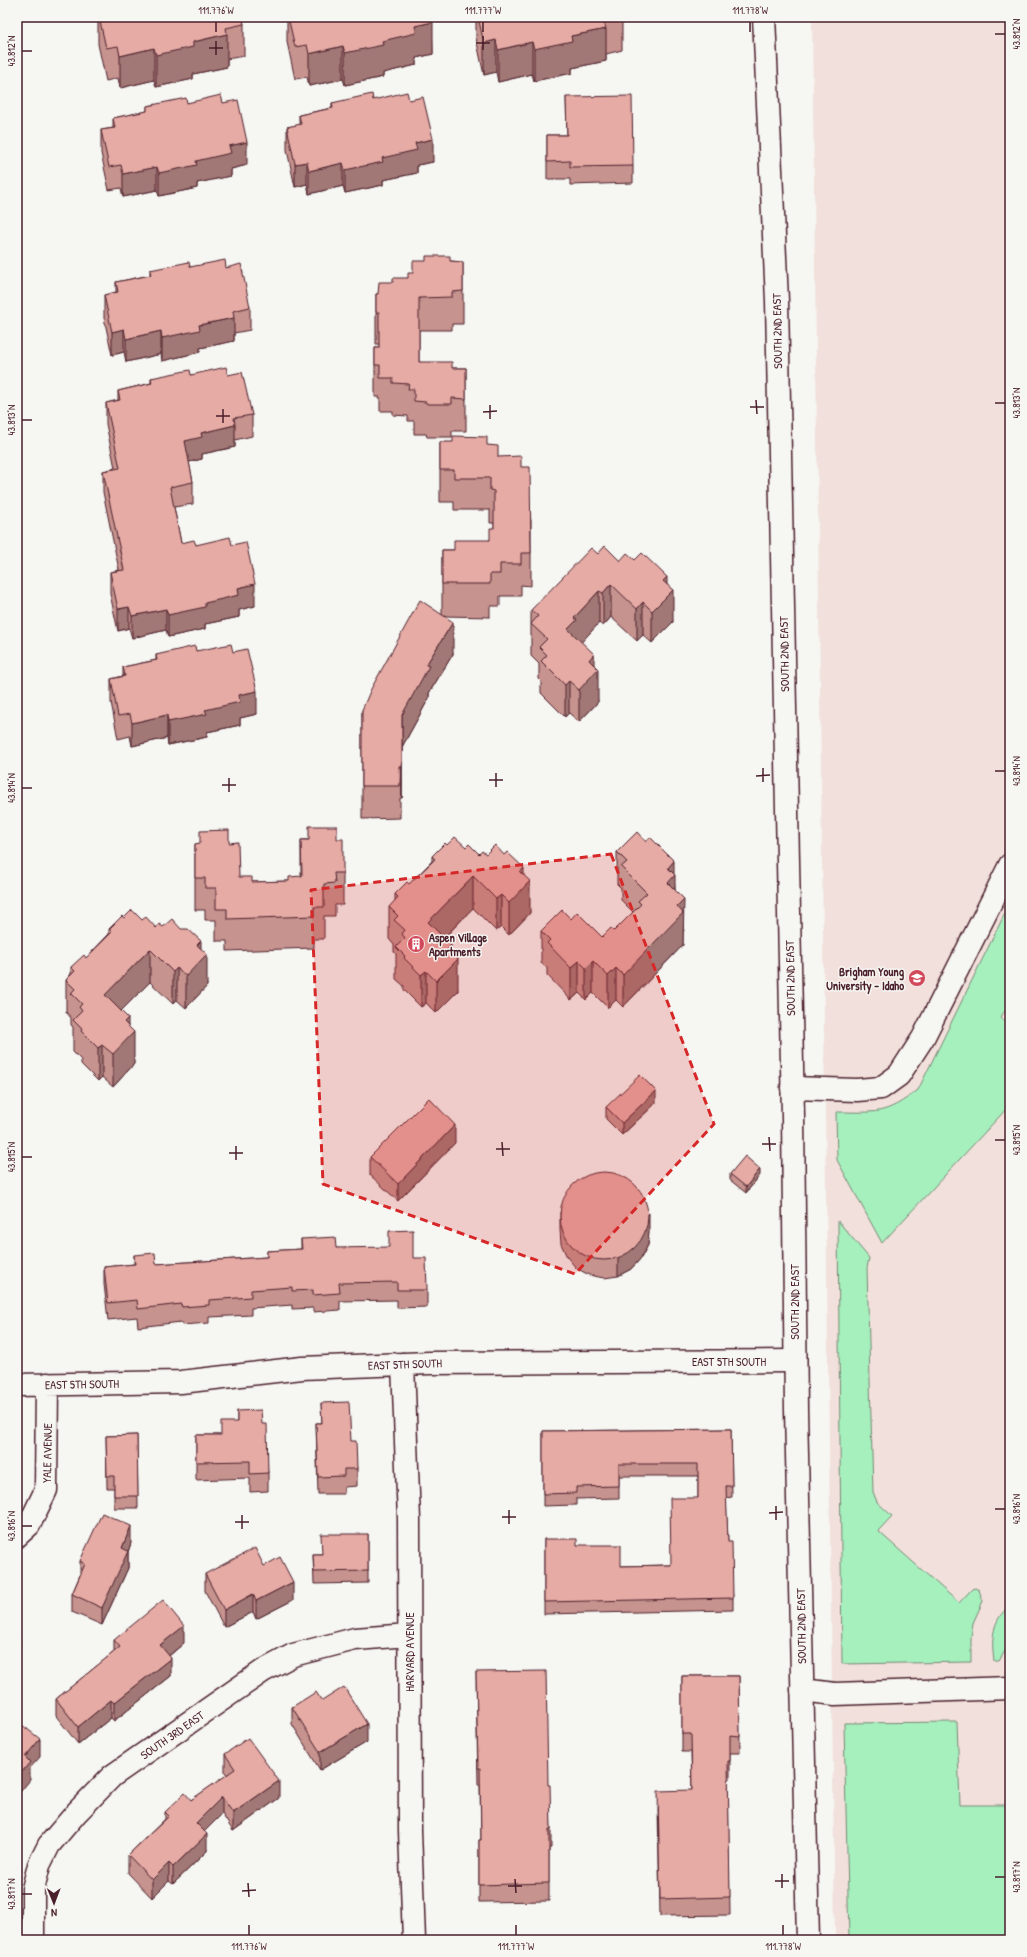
<svg xmlns="http://www.w3.org/2000/svg" width="1027" height="1957" viewBox="0 0 1027 1957" font-family="'Patrick Hand',sans-serif">
<style>
.built{fill:#f1e0db}
.green{fill:#a6f0be;stroke:#788874}
.lines{fill:none;stroke-linecap:round;stroke-linejoin:round}
.minor-casing{stroke:#4a1f2b;stroke-width:25}
.major-casing{stroke:#4a1f2b;stroke-width:25}
.minor{stroke:#f6f6f2;stroke-width:22}
.major{stroke:#f6f6f2;stroke-width:22}
.wall{fill:#c6938e;stroke:#4a1f2b}
.shaded-wall{fill:#a17874;stroke:#4a1f2b}
.building{fill:#e6aba5;stroke:#4a1f2b}
.marked{fill:#d62828;fill-opacity:0.2;stroke:#d62828;stroke-width:3;stroke-dasharray:8 5;stroke-linejoin:round}
.ticks{fill:none;stroke:#4a1f2b;stroke-width:1.5}
.labels{text-anchor:middle;dominant-baseline:central;stroke-width:3;stroke-linejoin:round;paint-order:stroke}
.street-label{font-size:12px;fill:#4a1f2b;stroke:#f6f6f2}
.poi-label{font-size:12px;font-weight:bold;fill:#4a1f2b;stroke:#f6f6f2;text-anchor:start}
.neatline{fill:none;stroke:#4a1f2b;stroke-width:1.5}
.ticks-label{font-size:10px;text-anchor:middle;fill:#4a1f2b}
</style>
<rect width="100%" height="100%" fill="#f6f6f2"/>
<filter id="ink" filterUnits="userSpaceOnUse"><feTurbulence type="fractalNoise" baseFrequency=".025" numOctaves="2"/><feDisplacementMap in="SourceGraphic" scale="8" xChannelSelector="R" yChannelSelector="G"/><feConvolveMatrix kernelMatrix="1 2 1 2 8 2 1 2 1" color-interpolation-filters="sRGB"/></filter>
<g filter="url(#ink)">
<path class="built" d="M812 17H1010V1940H835Z"/>
<path class="green" d="M1010 903V1005L1000 1017 1010 1026V1029L1007 1032 1010 1035V1105L882 1243 837 1160 836 1112C877 1112 884 1116 918 1090Z
M838 1221 869 1258 867 1268 873 1492 877 1502 892 1516 878 1531 959 1603 972 1589 975 1588 979 1590 983 1601 973 1623 971 1637V1662L842 1664Z
M1010 1606V1643L999 1661H994C991 1640 992 1619 1010 1606Z
M957 1722 960 1805H1010V1940H849L844 1723Z"/>
<g class="lines">
<g class="minor-casing">
<path id="minor" d="M792 1088 857 1090 881 1088 899 1075 923 1038 1010 865
M403 1364 409 1520 410 1831 414 1940
M17 1385 181 1382 302 1368 429 1363 795 1361
M17 1536 29 1525 46 1490 47 1384
M802 1690 835 1694 1010 1688
M33 1940V1889L39 1865 49 1845 77 1812 112 1776 263 1671 293 1655 355 1639 409 1635"/>
</g>
<g class="major-casing">
<path id="major" d="M764 17 777 301 793 1116 796 1410 808 1940"/>
</g>
<use href="#minor" class="minor"/>
<use href="#major" class="major"/>
</g>
<path class="wall" d="M98 17H242L244 24V56L227 59V67L193 74V79L156 87 154 80 120 88 118 78 106 81 98 44Z
M287 17H432L433 54 416 58V65L383 73V77L345 85 343 79 309 86 307 77 295 79 287 42Z
M476 17H622V50L606 54V61L572 68V73L534 81 532 74 498 82 496 72 484 75 476 38Z
M566 97 633 166V183L570 185V179H547V135H567Z
M373 100H409L433 162 417 165V173L383 180V185L345 193 343 186 309 194 307 184 295 187 287 150V127L299 125V115L332 108V103Z
M187 103H223L247 165 231 169V176L197 183V188L159 196 157 190 123 197 121 188 109 190 101 153V130L113 128V118L147 111V106Z
M450 261 463 262V324H452V330H419V362L452 368H466V431H452V437H427L426 434H414V421H408V416L393 415V411H380V397H375V348H379V344H376V294H378L393 282 408 278 413 273Z
M190 267 226 268 250 307V330L234 333V341L200 348V352L162 361 161 354 126 362 124 352 112 355 104 318V295L116 292V282L150 275V270Z
M191 375H228L252 415V436L235 440V447L202 454V459L189 462 193 482V504L174 507 181 543 196 545H232L255 606 239 610V617L205 624V629L168 637 166 630 132 638 129 628 118 631 110 594V572L119 570 103 492V471L115 468 106 424V403L118 400V391L151 383V378Z
M440 442 487 445 498 457 521 467 531 521V586L521 585V596H500V606H490V617L445 616 453 654 429 693V698L402 747V798H400V818L362 819V710L442 615V550H454L490 540 494 528V523H490V510H454V502H440Z
M598 554 620 561 635 560 667 584 673 622 652 643 643 635 637 641 611 617 603 626 599 623 581 642 594 665 598 702 579 722 569 713 565 717 541 693V681L539 679V664L531 656V610Z
M196 651 233 652 257 714 240 718V725L207 732V737L168 745 167 738 132 746 130 736 118 739 111 702V679L123 676V667L156 660V655Z
M337 839 343 873V905H335V916H324V939H314V948L227 951V941H216V920H205V910H195V844L229 843 239 877 252 882 289 881 301 876V840Z
M447 845 466 847 479 854H486L524 876 530 913 509 935 501 927 496 931 473 908 444 938 451 953 458 991 436 1013 426 1003 421 1007 404 990V986L396 979V954L394 952V945L389 939V907L395 901V894L409 884 432 861V856Z
M617 852 674 874 675 890 684 931 683 932V945L623 1007 616 1000 608 1008 593 993 586 1000 579 993 571 1000 547 975V968L541 963V931L571 919 602 937 614 931 633 912 621 900V888L617 884Z
M124 918 142 920 156 928 163 927 201 949 207 986 186 1008 177 1000 173 1004 150 982 121 1011 128 1026 134 1064 113 1087 102 1077 98 1081 81 1064V1060L73 1052V1027L71 1025V1018L66 1012V980L71 974V967L86 958 109 934V929Z
M656 1103 622 1135 606 1119V1107Z
M455 1143 398 1201 370 1175V1157Z
M730 1174 760 1175 746 1193 730 1180Z
M560 1212 649 1230 648 1245 641 1258 631 1269 618 1276 604 1278 589 1275 576 1268 567 1257 561 1244 560 1230Z
M301 1239 336 1248 413 1258 427 1290V1307L397 1308V1300L340 1301V1310L313 1312V1308L292 1309V1305L251 1308V1315L209 1317V1323L182 1325 181 1322 138 1327 137 1317 108 1320 104 1284V1267L134 1264V1255L156 1264 267 1257V1251L301 1249Z
M321 1403 351 1441 357 1469V1486L344 1487V1494H318L316 1423H322Z
M237 1411 262 1424 268 1473V1491L250 1492V1478L196 1480V1435H221L237 1422Z
M731 1429 732 1497 726 1498 728 1542 733 1598V1610L544 1614V1539L577 1545 621 1566 671 1565 698 1498V1476H619V1498L576 1499V1505L543 1506V1431Z
M137 1435 138 1508H114V1488H107L106 1436Z
M368 1534V1583L314 1584 313 1554H321Z
M131 1543 128 1552V1568L102 1625 72 1612V1594L80 1575V1561Z
M264 1566 293 1600 256 1619 253 1612 224 1627 205 1591V1574Z
M114 1640 184 1643 169 1656 171 1676 114 1721 111 1718 78 1744 56 1716V1699L114 1652Z
M476 1672 548 1785 551 1830V1848H549V1901L479 1902V1840H481L480 1785H478Z
M682 1676H739L740 1753H730V1779H728L730 1915 660 1916 658 1808 692 1790 691 1752H682Z
M322 1701 367 1742 320 1770 292 1724V1707Z
M225 1754 279 1798 233 1831 222 1814 204 1831 207 1851 173 1884 169 1881 152 1898 128 1873V1855L165 1819V1812L191 1800 227 1775 225 1772Z"/>
<path class="shaded-wall" d="M433 22V54L416 58V65L383 73V77L345 85V53L382 41 415 26Z
M606 29V61L572 68V73L534 81V49L571 36Z
M227 34V67L193 74V79L156 87V55L193 42Z
M496 40V72L484 75V43Z
M532 42V74L498 82V50Z
M343 46V79L309 86V54Z
M154 48V80L120 88V56Z
M433 139V162L417 165V173L383 180V185L345 193V170L382 158 415 143Z
M247 142V165L231 169V176L197 183V188L159 196V173L196 161 229 146Z
M307 162V184L295 187V164Z
M343 163V186L309 194V171Z
M157 167V190L123 197V174Z
M234 318V341L200 348V352L162 361V338L199 325Z
M124 329V352L112 355V332Z
M161 331V354L126 362V339Z
M235 425V447L202 454V459L185 463V441L201 433Z
M667 577V596L673 590V622L652 643V611L663 581Z
M255 584V606L239 610V617L205 624V629L168 637V615L205 603 238 588Z
M611 584V617L603 626V593Z
M599 591V623L577 647 568 629 574 618Z
M643 602V635L637 641V609Z
M129 607V628L118 631V609Z
M166 609V630L132 638V616Z
M453 622V654L429 693V698L402 747V798V715L426 665Z
M594 654V674L598 669V702L579 722V690L589 660Z
M569 681V713L565 717V685Z
M257 691V714L240 718V725L207 732V737L168 745V722L205 710 239 695Z
M167 715V738L132 746V723Z
M674 861V876L675 875V908L668 915V868Z
M524 868V887L530 881V913L509 935V903L520 872Z
M473 876V908L428 954V922Z
M501 895V927L496 931V899Z
M684 899 683 945 623 1007V975L677 906Z
M201 941V960L207 954V986L186 1008V976L197 945Z
M451 945V965L458 959V991L436 1013V981L448 949Z
M150 949V982L105 1027V995Z
M579 961V993L571 1000V968Z
M593 961V993L586 1000V968Z
M177 968V1000L173 1004V972Z
M616 968V1000L608 1008V976Z
M426 971V1003L421 1007V975Z
M128 1018V1038L134 1032V1064L113 1087V1054L124 1022Z
M102 1045V1077L98 1081V1048Z
M656 1091V1103L622 1135V1123Z
M455 1125V1143L398 1201V1184Z
M760 1169V1175L746 1193V1187Z
M649 1213V1230L648 1245 641 1258 631 1269 618 1276V1259Z
M131 1526V1543L128 1552V1568L102 1625V1608L122 1548Z
M293 1582V1600L256 1619V1601Z
M253 1594V1612L224 1627V1610Z
M184 1626V1643L160 1663V1645Z
M20 1637V1649L17 1650V1638Z
M171 1658V1676L114 1721V1703Z
M111 1700V1718L78 1744V1727Z
M367 1724V1742L320 1770V1752Z
M40 1739V1757L30 1768V1780L17 1796V1778L25 1757Z
M279 1781V1798L233 1831V1813Z
M222 1797V1814L196 1840V1823Z
M207 1834V1851L173 1884V1867Z
M169 1863V1881L152 1898V1880Z"/>
<path class="building" d="M99 17H242L244 24 226 28 227 34 193 42V47L156 55 154 48 120 56 118 46 106 48Z
M288 17H432L433 22 415 26 416 33 382 41 383 45 345 53 343 46 309 54 307 45 295 47Z
M478 17H622V18L604 22 606 29 571 36 572 41 534 49 532 42 498 50 496 40 484 43Z
M407 92 409 100 423 97 433 139 415 143 417 150 382 158 383 162 345 170 343 163 309 171 307 162 295 164 287 127 301 124 299 115 333 108 332 103 372 94 373 100Z
M221 95 223 103 238 100 247 142 229 146 231 153 196 161 197 165 159 173 157 167 123 174 121 165 109 167 101 130 115 128 113 118 147 111V106L186 98 187 103Z
M632 96 633 166 570 167V161L547 162V135H567L566 97Z
M426 256H450V261L463 262V291L452 292V297L419 298V362H452V368H466V399L452 398V404H427L426 402 414 401V389H408L409 384 393 383V378H380V365H375V348H379V312H376V294H378L379 282H393V278H408V273H413V261H426Z
M225 260 226 268 241 264 250 307 233 311 234 318 199 325 200 330 162 338 161 331 126 339 124 329 112 332 104 295 118 292 116 282 151 275 150 270 189 262 190 267Z
M226 367 228 375 242 372 252 415 234 418 235 425 201 433 202 437 185 441 193 482 170 487 181 543 194 540 196 545 230 537 232 545 246 542 255 584 238 588 239 595 205 603V607L168 615 166 609 132 616 129 607 118 609 110 572 124 570 103 471 120 468 106 403 120 400 118 391 152 383 151 378 190 370 191 375Z
M453 436 487 437V445L498 446V457L521 456V467H530L531 553H521V564H500V574H490V584H442V550H454V540H490V528H494V491L490 490V478H454V470H440V442H453Z
M605 546 620 561 627 553 635 560 642 553 667 577 663 581 673 590 652 611 643 602 637 609 611 584 603 593 599 591 574 618 577 620 568 629 594 654 589 660 598 669 579 690 569 681 565 685 541 661 547 655 539 647 547 639 531 624 538 616 531 610 591 548 598 554Z
M420 600 453 622 426 665 429 666 402 715V766H399L400 786H362V710L371 689Z
M231 644 233 652 247 649 257 691 239 695 240 702 205 710 207 714 168 722 167 715 132 723 130 714 118 716 111 679 125 676 123 667 157 660 156 655 195 646 196 651Z
M309 826H337V839H343V873H334L335 883 324 884V907H314V916L227 919V909H216V888H205V878H195V844L200 843V831L229 830V843L238 842 239 877H252V882L289 881V877L302 876 301 840H309Z
M637 832 646 842 650 837 674 861 668 868 675 875 668 883 684 899 677 906 683 913 623 975 616 968 608 976 593 961 586 968 579 961 571 968 547 943 550 940 541 931 562 910 571 919 577 912 602 937 611 928 614 931 641 904 638 901 647 893 621 867 627 862 617 852Z
M455 837 466 847 469 844 479 854 482 851 486 854 495 845 504 855 507 852 524 868 520 872 530 881 509 903 501 895 496 899 473 876 428 922 451 945 448 949 458 959 436 981 426 971 421 975 404 958 405 956 396 947 405 938 402 934 405 930 394 920 398 916 389 907 398 897 395 894 407 882 409 884 435 859 432 856 445 843 447 845Z
M132 910 142 920 146 917 156 928 159 924 163 927 172 919 181 929H188L201 941 197 945 207 954 186 976 177 968 173 972 150 949 105 995 128 1018 124 1022 134 1032 113 1054 102 1045 98 1048 81 1031 82 1029 73 1020 82 1011 79 1007 82 1004 71 993 75 989 66 980 75 971 71 967 84 955 86 958 112 932 109 929 122 916 124 918Z
M640 1075 656 1091 622 1123 606 1107Z
M429 1098 455 1125 398 1184 370 1157Z
M745 1156 760 1169 746 1187 730 1174Z
M560 1216a44 44 0 1 1 88 0a44 44 0 1 1-88 0Z
M413 1230V1258H426L427 1290H397V1282L339 1283 340 1293 313 1295V1290L292 1291V1287L251 1290V1297L209 1300V1305L182 1307 181 1304 138 1309 137 1300 108 1303 104 1267 135 1264 134 1255 155 1253 156 1264 267 1257V1251L302 1249 301 1239 335 1237 336 1248 389 1247V1231Z
M349 1402 351 1441H356L357 1469H344V1476L318 1477 316 1423H322L321 1403Z
M261 1410 262 1424H267L268 1473 250 1474V1461L196 1462V1435H221V1422H237V1411Z
M731 1429 732 1486H726L728 1542H732L733 1598 544 1602V1539H577V1545H621V1566L671 1565 670 1498H698V1464H619V1486L576 1487V1493L543 1494V1431Z
M137 1435 138 1496H114V1476H107L106 1436Z
M102 1513 131 1526 122 1548 128 1551 102 1608 72 1594 85 1564 80 1561Z
M321 1534H368V1571L314 1572 313 1554H322Z
M255 1548 264 1566 280 1557 293 1582 256 1601 253 1594 224 1610 205 1574Z
M163 1600 184 1626 160 1645 171 1658 114 1703 111 1700 78 1727 56 1699 120 1647 114 1640Z
M17 1631 20 1637 17 1638Z
M546 1671 548 1785H550L551 1830H549V1883L479 1885V1840H481L480 1768H478L476 1672Z
M682 1676H739L740 1736 730 1735V1761H728L730 1897 660 1899 658 1791 692 1790 691 1734H682Z
M344 1687 367 1724 320 1752 292 1707 316 1692 322 1701Z
M17 1721 40 1739 25 1757 30 1762 17 1778Z
M248 1738 279 1781 233 1813 222 1797 196 1823 207 1834 173 1867 169 1863 152 1880 128 1855 169 1816 165 1812 185 1793 191 1800 235 1769 225 1754Z"/>
</g>
<path class="marked" d="M611 854 714 1124 575 1274 323 1184 311 890Z"/>
<path class="ticks" d="M216 22V32M483 22V32M750 22V32M995 34H1005M483 36V50M216 41V55M476 43H490M209 48H223M22 51H32M756 400 757 414M995 403H1005M490 405V419M750 407H764M223 409V423M483 412 497 411M216 416H230M22 420H32M763 768V782M995 771H1005M496 773V787M756 776 770 775M229 778V792M489 780H503M222 785H236M22 788H32M769 1137 770 1151M995 1140H1005M502 1142 503 1156M762 1144H776M236 1146V1160M496 1149H510M229 1153H243M22 1157H32M776 1506V1520M995 1509H1005M509 1510V1524M769 1513 783 1512M242 1515V1529M502 1517H516M235 1522H249M22 1526H32M782 1874V1888M995 1877H1005M515 1879 516 1893M775 1881H789M248 1883 249 1897M508 1886H522M242 1891 256 1890M22 1894H32M249 1925V1935M516 1925V1935M783 1925V1935"/>
<defs>
<g id="building-disc" transform="scale(0.9)"><circle r="9.5" fill="#d1495b" stroke="#f6f6f2"/><path d="M-4-6H4V6H1V3H-1V6H-4ZM-2.5-4.3h1.7v1.8h-1.7ZM.8-4.3h1.7v1.8H.8ZM-2.5-1h1.7V.8h-1.7ZM.8-1h1.7V.8H.8Z" fill="#fff"/></g>
<g id="university-disc" transform="scale(0.9)"><circle r="9.5" fill="#d1495b" stroke="#f6f6f2"/><path d="M0-5L7-2L0 1L-7-2ZM-4 1L0 2.5L4 1V4Q0 6-4 4Z" fill="#fff"/></g>
</defs>
<g fill-rule="evenodd">
<use href="#building-disc" x="416" y="944"/>
<use href="#university-disc" x="917" y="978"/>
</g>
<g class="labels">
<g class="street-label">
<text transform="translate(777 331) rotate(-91)">SOUTH 2ND EAST</text>
<text transform="translate(784 654) rotate(-91)">SOUTH 2ND EAST</text>
<text transform="translate(790 978) rotate(-91)">SOUTH 2ND EAST</text>
<text transform="translate(794 1302) rotate(-90)">SOUTH 2ND EAST</text>
<text x="729" y="1361">EAST 5TH SOUTH</text>
<text transform="translate(405 1364) rotate(-2)">EAST 5TH SOUTH</text>
<text transform="translate(82 1384) rotate(-1)">EAST 5TH SOUTH</text>
<text transform="translate(47 1453) rotate(-89)">YALE AVENUE</text>
<text transform="translate(801 1626) rotate(-91)">SOUTH 2ND EAST</text>
<text transform="translate(409 1652) rotate(-90)">HARVARD AVENUE</text>
<text transform="translate(172 1735) rotate(-35)">SOUTH 3RD EAST</text>
</g>
<g class="poi-label">
<text x="429" y="937">Aspen Village<tspan x="429" dy="14">Apartments</tspan></text>
<text x="904" y="971" text-anchor="end">Brigham Young<tspan x="904" dy="14">University - Idaho</tspan></text>
</g>
</g>
<rect width="1027" height="1957" fill="none" stroke="#f6f6f2" stroke-width="44"/>
<g transform="translate(54 1903) rotate(179)" stroke="#f6f6f2" stroke-width="3" paint-order="stroke">
<path d="M0-3L7 15L0 10L-7 15Z" fill="#4a1f2b"/>
<text y="-6" font-size="11" font-weight="bold" text-anchor="middle" fill="#4a1f2b">N</text>
</g>
<rect x="22" y="22" width="983" height="1913" class="neatline"/>
<g class="ticks-label">
<text x="216" y="14">111.776°W</text>
<text x="483" y="14">111.777°W</text>
<text x="750" y="14">111.778°W</text>
<text transform="translate(1016 34) rotate(-90)" y="4">43.812°N</text>
<text transform="translate(11 51) rotate(-90)" y="4">43.812°N</text>
<text transform="translate(1016 403) rotate(-90)" y="4">43.813°N</text>
<text transform="translate(11 420) rotate(-90)" y="4">43.813°N</text>
<text transform="translate(1016 771) rotate(-90)" y="4">43.814°N</text>
<text transform="translate(11 788) rotate(-90)" y="4">43.814°N</text>
<text transform="translate(1016 1140) rotate(-90)" y="4">43.815°N</text>
<text transform="translate(11 1157) rotate(-90)" y="4">43.815°N</text>
<text transform="translate(1016 1509) rotate(-90)" y="4">43.816°N</text>
<text transform="translate(11 1526) rotate(-90)" y="4">43.816°N</text>
<text transform="translate(1016 1877) rotate(-90)" y="4">43.817°N</text>
<text transform="translate(11 1894) rotate(-90)" y="4">43.817°N</text>
<text x="249" y="1950">111.776°W</text>
<text x="516" y="1950">111.777°W</text>
<text x="783" y="1950">111.778°W</text>
</g>
</svg>
